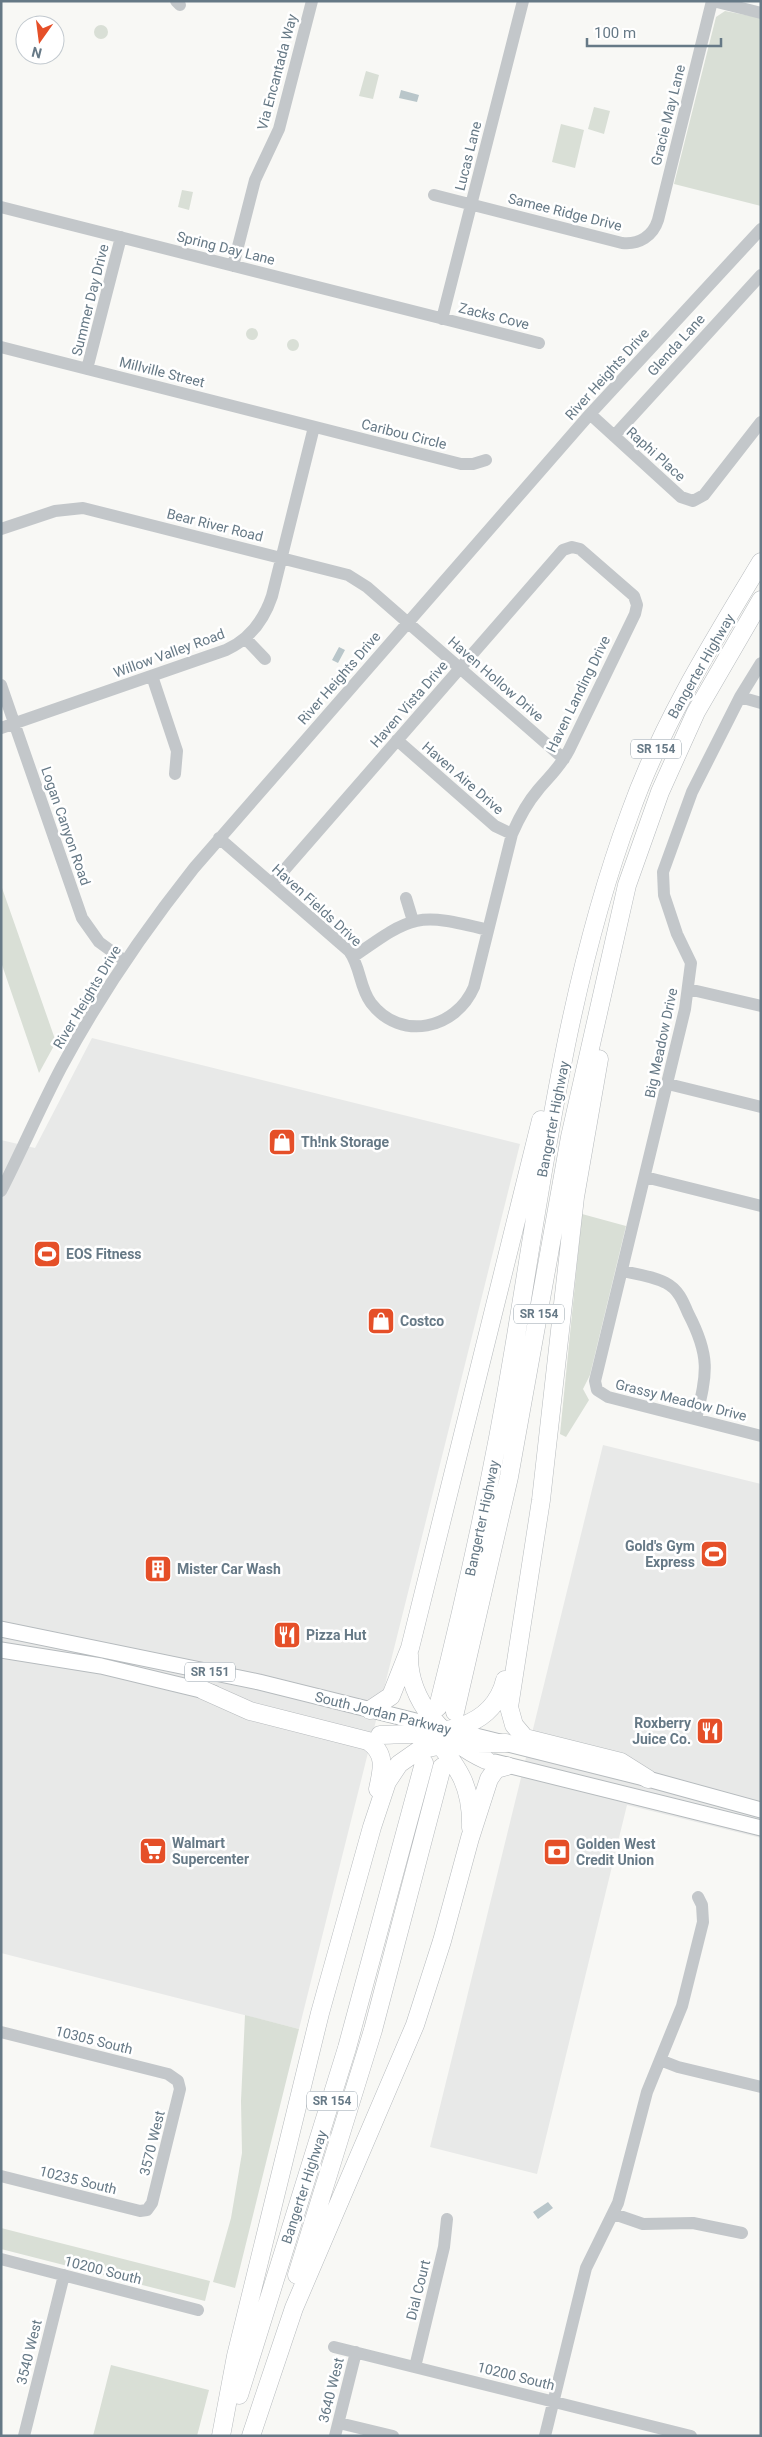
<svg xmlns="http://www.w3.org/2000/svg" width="762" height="2437" viewBox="0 0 762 2437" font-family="Roboto,sans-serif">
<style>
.built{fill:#e8e9e8}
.green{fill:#d9dfd6}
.water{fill:#b9c6ca}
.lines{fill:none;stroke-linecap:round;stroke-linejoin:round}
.major-casing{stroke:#b6bbbe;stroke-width:17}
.highway-casing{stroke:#b6babd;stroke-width:19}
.minor{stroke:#c3c7ca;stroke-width:12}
.major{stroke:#fff;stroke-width:15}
.highway{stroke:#fff;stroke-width:18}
.labels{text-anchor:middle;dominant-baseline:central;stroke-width:5;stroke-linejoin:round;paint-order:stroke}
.shield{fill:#fff;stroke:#94a1aa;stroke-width:1}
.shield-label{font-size:12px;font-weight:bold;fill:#667986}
.street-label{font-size:14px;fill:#667986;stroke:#fff}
.poi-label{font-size:14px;font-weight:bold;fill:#667986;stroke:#fff;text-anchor:start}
</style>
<rect width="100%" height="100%" fill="#f8f8f5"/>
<path class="built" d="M92 1038 520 1144 299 2029 1 1953V1140L35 1148Z
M603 1445 761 1484V1838L627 1805 537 2174 430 2147Z"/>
<path class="green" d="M725 11 761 18V206L674 184 716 17Z
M94 32a7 7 0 1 1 14 0a7 7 0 1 1-14 0Z
M366 71 379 75 373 99 359 96Z
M594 107 610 111 604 134 588 129Z
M561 124 584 130 575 168 552 162Z
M182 190 193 192 189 210 178 207Z
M246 334a6 6 0 1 1 12 0a6 6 0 1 1-12 0Z
M287 345a6 6 0 1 1 12 0a6 6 0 1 1-12 0Z
M1 885 56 1042 39 1073 1 962Z
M582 1214 626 1226 590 1375 583 1389 589 1400 566 1437 560 1434Z
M245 2015 299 2029 235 2288 213 2282 231 2218 242 2153 241 2101Z
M1 2228 210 2281 205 2301 1 2249Z
M111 2365 209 2390 197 2436H93Z"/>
<path class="water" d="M401 90 419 95 417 102 399 98Z
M339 647 345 650 338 663 332 660Z
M548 2202 553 2208 538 2219 533 2212Z"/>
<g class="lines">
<g class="major-casing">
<path id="major" d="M1 1629 259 1682 648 1779 761 1810
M1 1650 101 1666 213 1693
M495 1762 761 1828"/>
</g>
<g class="highway-casing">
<path id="highway" d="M599 1059 575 1197 541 1500 509 1707 514 1725 525 1738 621 1762 648 1779
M409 1655C408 1701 446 1742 486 1760
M203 1690 250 1711 368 1741C387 1754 382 1770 378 1789
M438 1707C468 1588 494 1469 514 1348 544 1169 567 983 630 813 662 723 712 643 761 562
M370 1710 391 1696 410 1648 541 1120
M455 1712 509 1477 570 1137 627 885 660 792 696 712 761 600
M380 1735C427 1733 491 1737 505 1680
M435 1739C460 1769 472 1788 471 1828
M297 2275 373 2030 442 1767
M239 2395 347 2048 424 1763
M221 2436 236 2356 320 2013 372 1827 387 1782 399 1764 419 1750 447 1744 506 1743
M251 2436 294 2308 415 2025 442 1941 470 1838 489 1779 496 1769 507 1766"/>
</g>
<path class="minor" d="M176 1 180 5
M713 1 761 13
M434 195 622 243C639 245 653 236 658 220L712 1
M1 207 539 343
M233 266 255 180 279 129 312 1
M442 319 523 1
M1 347 461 464H473L486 460
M87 369 121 237
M590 414 681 497 693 501 704 495 761 422
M614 436 761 275
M1 529 55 511 83 508 348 575 367 587 564 759
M245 638 265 659
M761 663 740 697 692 792 663 872 664 895 677 934 691 963 685 1009 595 1381 597 1390 608 1397 761 1436
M152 676 177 751 175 774
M1 685 82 918 99 942 125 961
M740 697 761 703
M1 728 226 650C250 639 264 620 272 596L314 427
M397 740 495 826 512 834
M219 838 349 951C361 967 359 987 371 1003 401 1042 456 1029 474 987L512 834C519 818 527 803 538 790 549 777 561 766 569 750L635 614 637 605 634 596 580 549 572 547 563 550 272 884
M406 898 413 921
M353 957C413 915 416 912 488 930
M688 989 761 1006
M668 1084 761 1107
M645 1177 761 1206
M1 1191C22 1150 40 1108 61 1068 99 997 144 931 194 868L590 414 761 229
M622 1271C636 1274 653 1276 666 1283 678 1289 683 1301 688 1313 711 1357 707 1373 696 1419
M1 2032 168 2074 178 2081 180 2089 152 2203 147 2210 140 2211 1 2176
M660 2060 678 2067 761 2087
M614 2214 643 2224 693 2223 742 2233
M1 2259 198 2310
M334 2347 691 2436
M415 2367 444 2247 447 2219
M339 2423 393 2436
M24 2436 64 2275
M335 2436 356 2352
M545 2436 586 2268 618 2203 647 2092 682 2006 703 1922 702 1905 698 1897"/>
<use href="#major" class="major"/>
<use href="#highway" class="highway"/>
</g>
<defs>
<g id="shop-square" transform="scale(1.4375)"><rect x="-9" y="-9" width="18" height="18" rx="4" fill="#e54f28" stroke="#fff"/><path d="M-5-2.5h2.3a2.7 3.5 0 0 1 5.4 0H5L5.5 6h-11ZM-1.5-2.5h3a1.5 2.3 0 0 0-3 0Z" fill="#fff"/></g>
<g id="stadium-square" transform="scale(1.4375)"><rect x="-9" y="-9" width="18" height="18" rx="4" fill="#e54f28" stroke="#fff"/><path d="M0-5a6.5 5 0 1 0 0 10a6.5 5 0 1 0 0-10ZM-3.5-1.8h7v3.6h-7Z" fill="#fff"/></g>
<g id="building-square" transform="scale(1.4375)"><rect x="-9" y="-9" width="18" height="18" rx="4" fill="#e54f28" stroke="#fff"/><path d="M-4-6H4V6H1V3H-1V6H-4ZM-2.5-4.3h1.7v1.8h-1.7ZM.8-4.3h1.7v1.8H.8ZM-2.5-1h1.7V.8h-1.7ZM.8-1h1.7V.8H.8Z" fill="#fff"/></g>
<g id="restaurant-square" transform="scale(1.4375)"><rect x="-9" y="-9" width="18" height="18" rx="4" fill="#e54f28" stroke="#fff"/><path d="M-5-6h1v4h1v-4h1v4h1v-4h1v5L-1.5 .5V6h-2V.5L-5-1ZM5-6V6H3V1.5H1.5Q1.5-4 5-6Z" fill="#fff"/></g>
<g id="supermarket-square" transform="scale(1.4375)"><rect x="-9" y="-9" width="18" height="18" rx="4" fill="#e54f28" stroke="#fff"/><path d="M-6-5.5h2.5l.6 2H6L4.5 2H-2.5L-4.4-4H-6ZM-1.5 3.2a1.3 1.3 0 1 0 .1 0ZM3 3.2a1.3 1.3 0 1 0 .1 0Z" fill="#fff"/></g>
<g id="bank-square" transform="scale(1.4375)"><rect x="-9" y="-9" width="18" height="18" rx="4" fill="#e54f28" stroke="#fff"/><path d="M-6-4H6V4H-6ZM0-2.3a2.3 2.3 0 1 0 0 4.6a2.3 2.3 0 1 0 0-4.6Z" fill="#fff"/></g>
</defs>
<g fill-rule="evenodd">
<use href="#shop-square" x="282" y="1142"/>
<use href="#stadium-square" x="47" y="1254"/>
<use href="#shop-square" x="381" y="1321"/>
<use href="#stadium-square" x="714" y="1554"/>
<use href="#building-square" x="158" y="1569"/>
<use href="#restaurant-square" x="287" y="1635"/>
<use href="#restaurant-square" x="710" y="1731"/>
<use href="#supermarket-square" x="153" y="1851"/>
<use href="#bank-square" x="557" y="1852"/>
</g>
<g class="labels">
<g class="shield">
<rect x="631" y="739.5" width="50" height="19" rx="4"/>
<rect x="514" y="1304.5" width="50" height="19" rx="4"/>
<rect x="185" y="1662.5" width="50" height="19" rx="4"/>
<rect x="307" y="2091.5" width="50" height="19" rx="4"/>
</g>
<g class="shield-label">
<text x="656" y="749">SR 154</text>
<text x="539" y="1314">SR 154</text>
<text x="210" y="1672">SR 151</text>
<text x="332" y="2101">SR 154</text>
</g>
<g class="street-label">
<text transform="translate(277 72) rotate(-75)">Via Encantada Way</text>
<text transform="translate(668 115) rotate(-76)">Gracie May Lane</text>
<text transform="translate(468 156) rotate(-76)">Lucas Lane</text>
<text transform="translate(565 212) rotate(14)">Samee Ridge Drive</text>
<text transform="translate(226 248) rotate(14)">Spring Day Lane</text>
<text transform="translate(90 300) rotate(-76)">Summer Day Drive</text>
<text transform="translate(494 316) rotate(14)">Zacks Cove</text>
<text transform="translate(676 345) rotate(-48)">Glenda Lane</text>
<text transform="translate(162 372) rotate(14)">Millville Street</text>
<text transform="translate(607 374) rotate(-48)">River Heights Drive</text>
<text transform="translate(404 434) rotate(14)">Caribou Circle</text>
<text transform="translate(656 454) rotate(42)">Raphi Place</text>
<text transform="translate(215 525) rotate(14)">Bear River Road</text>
<text transform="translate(169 653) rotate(-20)">Willow Valley Road</text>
<text transform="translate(701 666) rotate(-60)">Bangerter Highway</text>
<text transform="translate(339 678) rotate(-49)">River Heights Drive</text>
<text transform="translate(496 679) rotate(41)">Haven Hollow Drive</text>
<text transform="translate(578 694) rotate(-64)">Haven Landing Drive</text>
<text transform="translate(409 704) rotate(-49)">Haven Vista Drive</text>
<text transform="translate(463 778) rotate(41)">Haven Aire Drive</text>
<text transform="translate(66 826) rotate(71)">Logan Canyon Road</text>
<text transform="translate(317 905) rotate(42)">Haven Fields Drive</text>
<text transform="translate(87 997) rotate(-59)">River Heights Drive</text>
<text transform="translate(661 1043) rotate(-78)">Big Meadow Drive</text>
<text transform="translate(553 1119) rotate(-79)">Bangerter Highway</text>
<text transform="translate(681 1400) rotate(14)">Grassy Meadow Drive</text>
<text transform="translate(482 1518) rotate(-78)">Bangerter Highway</text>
<text transform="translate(383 1713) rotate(14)">South Jordan Parkway</text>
<text transform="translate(94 2040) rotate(14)">10305 South</text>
<text transform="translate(152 2143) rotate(-76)">3570 West</text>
<text transform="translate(78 2180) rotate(14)">10235 South</text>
<text transform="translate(304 2187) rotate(-72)">Bangerter Highway</text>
<text transform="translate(103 2270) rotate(14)">10200 South</text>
<text transform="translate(418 2290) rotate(-76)">Dial Court</text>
<text transform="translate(29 2352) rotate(-76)">3540 West</text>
<text transform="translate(516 2376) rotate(14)">10200 South</text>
<text transform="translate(331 2390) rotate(-76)">3640 West</text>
</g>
<g class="poi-label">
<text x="301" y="1142">Th!nk Storage</text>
<text x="66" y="1254">EOS Fitness</text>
<text x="400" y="1321">Costco</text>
<text x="695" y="1546" text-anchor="end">Gold's Gym<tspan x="695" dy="16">Express</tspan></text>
<text x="177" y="1569">Mister Car Wash</text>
<text x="306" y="1635">Pizza Hut</text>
<text x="691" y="1723" text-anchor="end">Roxberry<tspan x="691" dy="16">Juice Co.</tspan></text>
<text x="172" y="1843">Walmart<tspan x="172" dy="16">Supercenter</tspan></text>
<text x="576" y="1844">Golden West<tspan x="576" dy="16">Credit Union</tspan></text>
</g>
</g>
<rect width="762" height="2437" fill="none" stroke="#667986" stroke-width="5"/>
<g transform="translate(40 40) rotate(194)"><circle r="24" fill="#ffffff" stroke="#c2c9cf"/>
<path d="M0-4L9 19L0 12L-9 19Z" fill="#e54f28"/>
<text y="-8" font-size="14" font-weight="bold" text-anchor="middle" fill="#667986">N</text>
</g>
<path d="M587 38v8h134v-8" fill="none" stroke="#667986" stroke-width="2.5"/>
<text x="594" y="38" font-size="15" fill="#667986" stroke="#ffffff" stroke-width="4" paint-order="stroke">100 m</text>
</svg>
